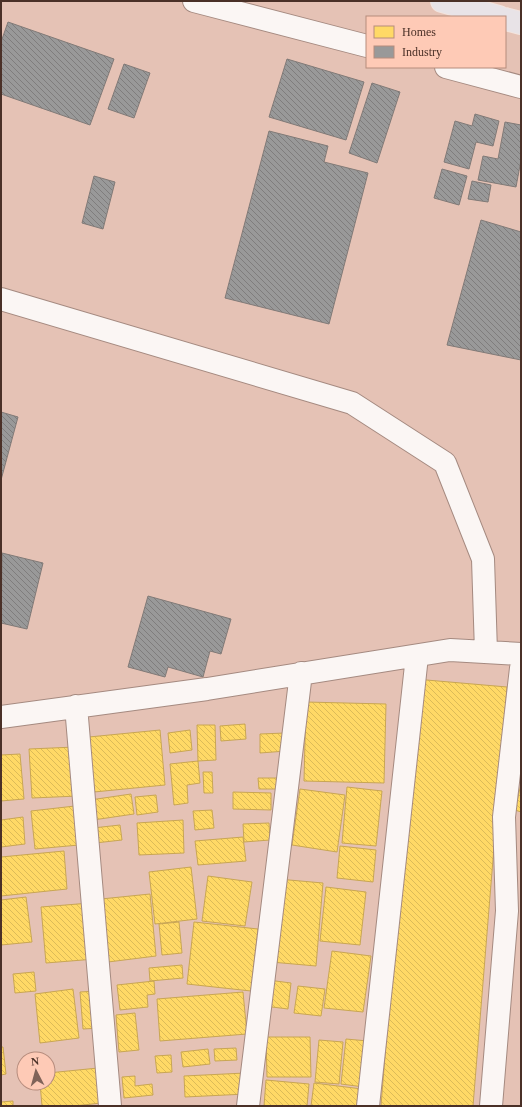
<svg xmlns="http://www.w3.org/2000/svg" width="522" height="1107" viewBox="0 0 522 1107" font-family="Georgia,serif">
<style>
.homes{fill:url(#homes-back-hatch);stroke:#c9a653}
.industry{fill:url(#industry-back-hatch);stroke:#817a77}
.lines{fill:none;stroke-linecap:round;stroke-linejoin:round}
.minor-casing{stroke:#a58a80;stroke-width:24}
.major-casing{stroke:#f3e4de;stroke-width:24}
.minor{stroke:#fbf6f4;stroke-width:22}
.major{stroke:#e8e3e7;stroke-width:22}
</style>
<defs>
<pattern id="homes-back-hatch" width="6" height="6" patternUnits="userSpaceOnUse"><rect width="6" height="6" fill="#ffd966"/><path d="M-1 5l2 2M0 0l6 6M5-1l2 2" fill="none" stroke="#dcbb58"/></pattern>
<pattern id="industry-back-hatch" width="6" height="6" patternUnits="userSpaceOnUse"><rect width="6" height="6" fill="#999"/><path d="M-1 5l2 2M0 0l6 6M5-1l2 2" fill="none" stroke="#7f7d7d"/></pattern>
</defs>
<rect width="100%" height="100%" fill="#e5c2b5"/>
<path class="homes" d="M415 679 507 687 473 1106H381Z
M306 702 386 704 384 783 304 781Z
M245 724 246 739 221 741 220 726Z
M197 725H215L216 760 198 761Z
M160 730 165 785 94 792 89 737Z
M190 730 192 750 170 753 168 733Z
M285 733 286 751 260 753V734Z
M75 747 78 796 32 798 29 749Z
M20 754 24 799 1 801V755Z
M198 761 200 783 187 785 188 803 174 805 170 764Z
M203 772H212L213 793H204Z
M258 778H280V789H259Z
M521 784V812L515 810Z
M347 787 382 791 376 846 342 843Z
M300 789 345 795 337 852 292 845Z
M233 792 271 793V810L233 809Z
M131 794 134 814 93 820 90 800Z
M156 795 158 812 137 815 135 797Z
M75 806 79 845 35 849 31 811Z
M212 810 214 828 195 830 193 811Z
M23 817 25 844 1 847V820Z
M183 820 184 853 139 855 137 823Z
M269 823 270 840 244 842 243 824Z
M120 825 122 840 95 843 93 828Z
M243 837 246 861 198 865 195 841Z
M340 846 376 850 373 882 337 878Z
M64 851 67 889 1 896V857Z
M191 867 197 919 155 924 149 872Z
M208 876 252 882 245 926 202 921Z
M278 879 323 883 316 966 271 962Z
M326 887 366 892 360 945 320 941Z
M150 894 156 956 108 962 101 899Z
M26 897 32 942 1 945V900Z
M90 903 95 959 46 963 41 907Z
M179 922 182 953 162 955 159 924Z
M194 922 258 929 251 991 187 984Z
M332 951 371 956 363 1012 324 1008Z
M182 965 183 978 150 981 149 968Z
M34 972 36 991 15 993 13 974Z
M268 980 291 983 288 1009 264 1006Z
M154 981 155 994 147 995 148 1007 120 1010 117 985Z
M298 986 325 989 321 1016 294 1013Z
M73 989 79 1038 40 1043 35 994Z
M97 991 100 1028 83 1029 80 992Z
M243 992 247 1034 160 1041 157 999Z
M135 1013 139 1050 119 1052 116 1015Z
M266 1037H310L311 1077H267Z
M346 1039 368 1041 364 1087 341 1084Z
M319 1040 343 1042 339 1084 315 1082Z
M1 1047H3L6 1074 1 1075Z
M236 1048 237 1060 215 1061 214 1049Z
M208 1049 210 1064 183 1067 181 1052Z
M171 1055 172 1072 157 1073 155 1056Z
M98 1068 101 1103 74 1106H42L40 1083H48V1073Z
M245 1073 246 1094 185 1097 184 1076Z
M135 1076V1086L152 1084 153 1095 124 1098 122 1077Z
M266 1080 309 1084 307 1106H264Z
M314 1083 362 1089 360 1106H311Z
M13 1101V1106H1V1102Z"/>
<path class="industry" d="M8 22 114 59 90 125 1 94V42Z
M287 59 364 82 346 140 269 117Z
M124 64 150 73 134 118 108 109Z
M372 83 400 92 377 163 349 153Z
M475 114 499 121 493 146 476 142 469 169 444 162 455 121 472 126Z
M505 122 521 125V160L516 187 478 180 483 156 498 159Z
M269 131 328 146 324 162 368 173 329 324 225 298Z
M442 169 467 176 459 205 434 198Z
M94 176 115 182 103 229 82 223Z
M472 181 491 185 488 202 468 199Z
M481 220 521 232V360L447 345Z
M1 412 18 417 1 480Z
M2 553 43 563 27 629 1 623Z
M148 596 231 619 221 654 210 651 203 677 168 667 165 677 128 667Z"/>
<g class="lines">
<g class="minor-casing">
<path id="minor" d="M194 1 367 46
M446 67 521 87
M1 299 352 403 445 463 483 559 486 652
M76 706 110 1106
M1 717 207 689 450 650 521 654
M248 1106 301 673
M368 1106 417 656
M491 1106 507 911 504 817 521 668"/>
</g>
<g class="major-casing">
<path id="major" d="M442 1 499 17
M505 19 521 23"/>
</g>
<use href="#minor" class="minor"/>
<use href="#major" class="major"/>
</g>
<rect width="522" height="1107" fill="none" stroke="#4a3027" stroke-width="4"/>
<rect x="366" y="16" width="140" height="52" fill="#fecab6" stroke="#b68c7d"/>
<rect x="374" y="26" width="20" height="12" fill="#ffd966" stroke="#b68c7d"/>
<text x="402" y="36" font-size="12" fill="#4a3027">Homes</text>
<rect x="374" y="46" width="20" height="12" fill="#999999" stroke="#b68c7d"/>
<text x="402" y="56" font-size="12" fill="#4a3027">Industry</text>
<g transform="translate(36 1071) rotate(354)"><circle r="19" fill="#fecab6" stroke="#b68c7d"/>
<path d="M0-3L7 15L0 10L-7 15Z" fill="#806359"/>
<text y="-6" font-size="11" font-weight="bold" text-anchor="middle" fill="#4a3027">N</text>
</g>
</svg>
